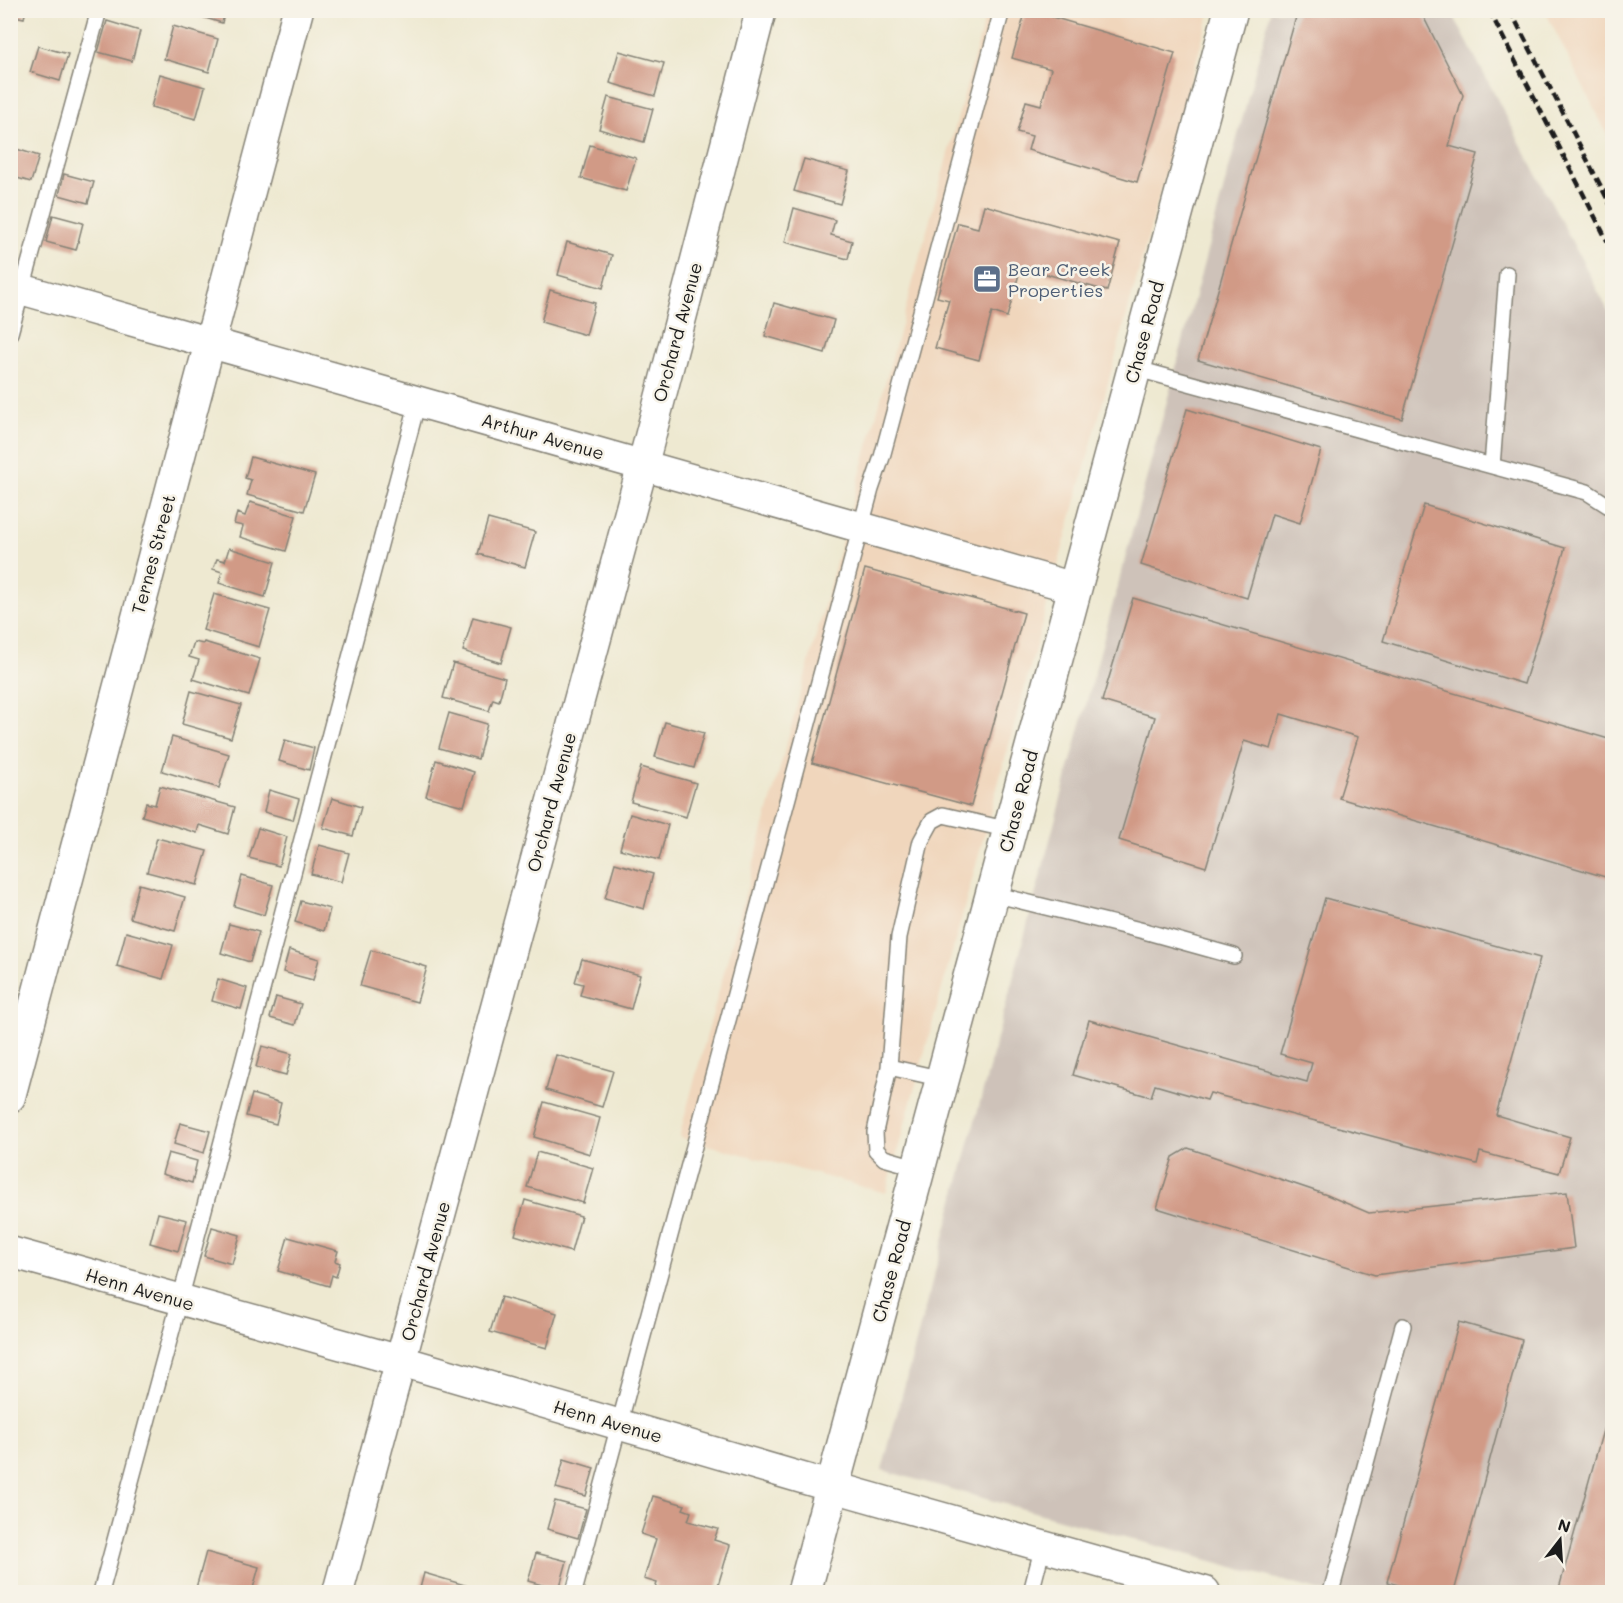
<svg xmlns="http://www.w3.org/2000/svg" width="1623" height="1603" viewBox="0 0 1623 1603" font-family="Mali,sans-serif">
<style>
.built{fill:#f0d6bc}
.industrial{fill:#cec2b9}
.building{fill:#d19a86}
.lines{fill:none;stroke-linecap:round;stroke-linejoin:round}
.lane-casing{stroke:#858276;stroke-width:18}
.street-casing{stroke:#858276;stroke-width:33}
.secondary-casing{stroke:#858276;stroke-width:36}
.lane{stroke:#fff;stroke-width:15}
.street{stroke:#fff;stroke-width:30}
.secondary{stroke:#fff;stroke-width:33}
.rail{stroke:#1c1c1c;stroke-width:4.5;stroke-dasharray:9 4.5;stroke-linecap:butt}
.labels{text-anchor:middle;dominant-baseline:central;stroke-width:5;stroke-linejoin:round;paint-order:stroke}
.service-label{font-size:18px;fill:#4e5e75;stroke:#f7f3e8;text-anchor:start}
.street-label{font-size:18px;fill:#1c1c1c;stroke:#f7f3e8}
</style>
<rect width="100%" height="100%" fill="#f7f3e8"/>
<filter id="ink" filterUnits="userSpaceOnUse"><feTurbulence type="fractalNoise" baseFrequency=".0167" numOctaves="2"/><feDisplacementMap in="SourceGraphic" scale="12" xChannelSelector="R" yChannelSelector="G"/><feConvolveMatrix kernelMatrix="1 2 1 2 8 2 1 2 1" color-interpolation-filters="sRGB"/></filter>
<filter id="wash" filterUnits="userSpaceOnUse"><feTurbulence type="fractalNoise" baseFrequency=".008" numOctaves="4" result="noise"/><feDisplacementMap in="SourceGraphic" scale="24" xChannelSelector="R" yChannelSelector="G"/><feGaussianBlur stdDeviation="1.35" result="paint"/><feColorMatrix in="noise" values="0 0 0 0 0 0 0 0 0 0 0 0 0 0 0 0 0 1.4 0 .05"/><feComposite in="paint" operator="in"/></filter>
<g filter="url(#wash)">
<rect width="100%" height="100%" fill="#eee9d1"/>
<path class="built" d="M987 11H1210L886 1193 679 1137Z
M1545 11H1612V144Z"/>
<path class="industrial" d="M1271 11H1451L1612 318V1592H1324L882 1470Z"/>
<g id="blocks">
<path class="building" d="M10 10H26L24 18 10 15Z
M179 10H225L222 23Z
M1026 10H1054L1052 17 1175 53 1137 182 1028 150 1032 136 1017 132 1026 101 1041 105 1051 69 1012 58Z
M1298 10H1420L1463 95 1449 146 1478 154 1402 419 1198 360Z
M107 21 140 31 132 61 98 52Z
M173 26 218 39 209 72 164 59Z
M38 46 68 54 60 81 30 72Z
M619 51 664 63 655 96 610 83Z
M160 74 205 87 196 119 151 107Z
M608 97 653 109 644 142 599 129Z
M590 145 636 158 626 191 581 178Z
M10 147 39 156 31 182 10 176Z
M804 159 849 171 840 204 794 191Z
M64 174 94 182 88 203 59 195Z
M984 205 1120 243 1107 291 1021 267 1007 317 992 312 979 360 935 348 949 300 937 297 958 223 978 228Z
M794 208 835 220 831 235 852 241 848 259 785 242Z
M53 215 83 223 76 250 46 242Z
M567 242 612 255 603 288 558 275Z
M550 290 595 303 586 335 541 322Z
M774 303 834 320 825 353 765 336Z
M1187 409 1321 450 1300 523 1272 514 1247 598 1141 565Z
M251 457 315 475 304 511 247 495 251 480 245 478Z
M250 502 296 516 286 551 240 537 243 526 234 524 237 513 245 516Z
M1424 505 1565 548 1524 684 1383 641Z
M488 519 535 532 525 567 478 554Z
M229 548 275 562 265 597 219 583 222 572 213 569 217 559 225 561Z
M865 569 1024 613 971 806 812 763Z
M214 594 270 610 259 647 203 630Z
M1133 598 1612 740V879L1339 798 1358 737 1281 714 1271 749 1244 741 1206 867 1119 840 1155 717 1102 701Z
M473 617 511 627 501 663 463 651Z
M194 642 203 644 204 642 260 659 249 696 193 679 199 660 189 657Z
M453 663 505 678 499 701 493 699 489 711 443 698Z
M191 691 241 705 231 738 182 724Z
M449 713 487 724 478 759 439 748Z
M665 722 704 733 694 768 655 757Z
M172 737 229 754 219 788 162 771Z
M285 740 314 748 309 770 279 761Z
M436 760 474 772 464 806 426 796Z
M641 767 696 783 686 817 631 802Z
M160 786 235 807 228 834 199 825 197 833 142 816 146 803 155 805Z
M269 790 299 799 293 820 264 812Z
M332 798 361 807 353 836 323 828Z
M630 814 668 825 659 860 620 849Z
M258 828 287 837 279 866 249 858Z
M157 838 207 851 197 885 147 872Z
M319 845 349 853 341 882 311 874Z
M615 863 653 874 644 909 605 898Z
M242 876 273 885 264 915 234 906Z
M139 884 185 897 175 931 130 918Z
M1325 898 1540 958 1496 1115 1570 1137 1559 1173 1480 1152 1477 1164 1210 1093 1207 1100 1155 1085 1151 1097 1073 1075 1089 1020 1307 1082 1312 1063 1280 1054Z
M301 901 330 909 324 931 295 922Z
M229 924 259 932 250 962 221 953Z
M126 932 173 945 163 979 117 966Z
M289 950 319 959 313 980 283 972Z
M371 950 427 967 417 1002 360 986Z
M582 959 640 975 631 1009 580 995 583 984 575 982Z
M218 979 247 988 241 1009 212 1001Z
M276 997 301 1004 295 1025 270 1018Z
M262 1046 292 1054 286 1075 256 1067Z
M556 1055 613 1071 602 1107 546 1090Z
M252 1094 281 1103 276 1124 246 1116Z
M544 1102 600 1118 590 1154 534 1137Z
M180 1123 210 1131 204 1153 174 1144Z
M1188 1148 1327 1195 1369 1213 1567 1192 1574 1248 1375 1275 1157 1208 1173 1157Z
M537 1152 593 1168 583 1203 527 1187Z
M168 1153 197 1161 192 1183 162 1174Z
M525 1200 581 1216 571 1252 515 1235Z
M158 1213 187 1220 178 1251 150 1243Z
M212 1227 240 1235 232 1264 204 1256Z
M288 1237 338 1251 335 1261 340 1263 336 1277 332 1275 329 1286 278 1271Z
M501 1297 557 1313 547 1348 490 1332Z
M1459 1322 1522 1340 1454 1592H1425L1387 1582Z
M1612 1398V1592H1558Z
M564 1459 594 1468 586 1496 556 1488Z
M653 1496 685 1505 683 1509 691 1512 688 1521 718 1529 714 1540 730 1545 716 1592H654L657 1583 644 1579 656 1539 641 1534Z
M555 1501 586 1509 578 1538 547 1529Z
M206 1552 259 1567 252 1592H212L196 1588Z
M536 1553 567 1561 559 1590 528 1581Z
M424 1573 468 1586 467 1590 474 1592H419Z"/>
</g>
</g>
<g filter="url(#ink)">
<use href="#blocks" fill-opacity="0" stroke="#858276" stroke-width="1.5"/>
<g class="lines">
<g class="lane-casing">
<path id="lane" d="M10 333 99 10
M1134 368 1587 492 1612 508
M1492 466 1507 274
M993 894 1144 931 1234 956
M889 1067 875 1132 876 1150 884 1158 919 1168
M943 1079 889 1067 899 937 921 841 932 821 943 815 1010 830
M101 1592 180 1300 418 401
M574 1592 871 489 882 457 1002 10
M1031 1592 1043 1546
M1331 1592 1403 1326"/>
</g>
<g class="street-casing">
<path id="street" d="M10 286 1075 588
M10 1097 298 10
M10 1252 401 1361 833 1487 1205 1592
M338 1592 643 464 761 10"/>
</g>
<g class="secondary-casing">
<path id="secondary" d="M804 1592 1231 10"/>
</g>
<use href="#lane" class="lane"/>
<use href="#street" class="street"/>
<use href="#secondary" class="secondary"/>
<path class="rail" d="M1489 10 1612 250
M1510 10 1612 208"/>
</g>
</g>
<defs>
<g id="office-square" transform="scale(1.5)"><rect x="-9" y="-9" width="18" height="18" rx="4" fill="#5c6f8a" stroke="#f7f3e8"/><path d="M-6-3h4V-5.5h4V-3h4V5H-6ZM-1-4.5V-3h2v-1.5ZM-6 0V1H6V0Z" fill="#fff"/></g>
</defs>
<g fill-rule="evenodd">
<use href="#office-square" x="987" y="279"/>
</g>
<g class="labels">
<g class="service-label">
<text x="1008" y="269">Bear Creek<tspan x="1008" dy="21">Properties</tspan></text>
</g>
<g class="street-label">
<text transform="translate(677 332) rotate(-75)">Orchard Avenue</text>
<text transform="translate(1144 332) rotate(-75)">Chase Road</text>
<text transform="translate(543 436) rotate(16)">Arthur Avenue</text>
<text transform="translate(153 554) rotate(-75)">Ternes Street</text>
<text transform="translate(1018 801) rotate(-75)">Chase Road</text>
<text transform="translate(551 802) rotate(-75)">Orchard Avenue</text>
<text transform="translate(425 1271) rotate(-75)">Orchard Avenue</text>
<text transform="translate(891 1271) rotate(-75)">Chase Road</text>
<text transform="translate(140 1289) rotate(16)">Henn Avenue</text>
<text transform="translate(608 1421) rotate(16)">Henn Avenue</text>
</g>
</g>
<rect width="1623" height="1603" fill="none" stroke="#f7f3e8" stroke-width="36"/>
<g transform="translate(1560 1540) rotate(17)" stroke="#f7f3e8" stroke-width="4.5" paint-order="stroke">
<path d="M0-4.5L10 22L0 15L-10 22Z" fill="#1c1c1c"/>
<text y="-9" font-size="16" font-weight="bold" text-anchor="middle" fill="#1c1c1c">N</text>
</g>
</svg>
